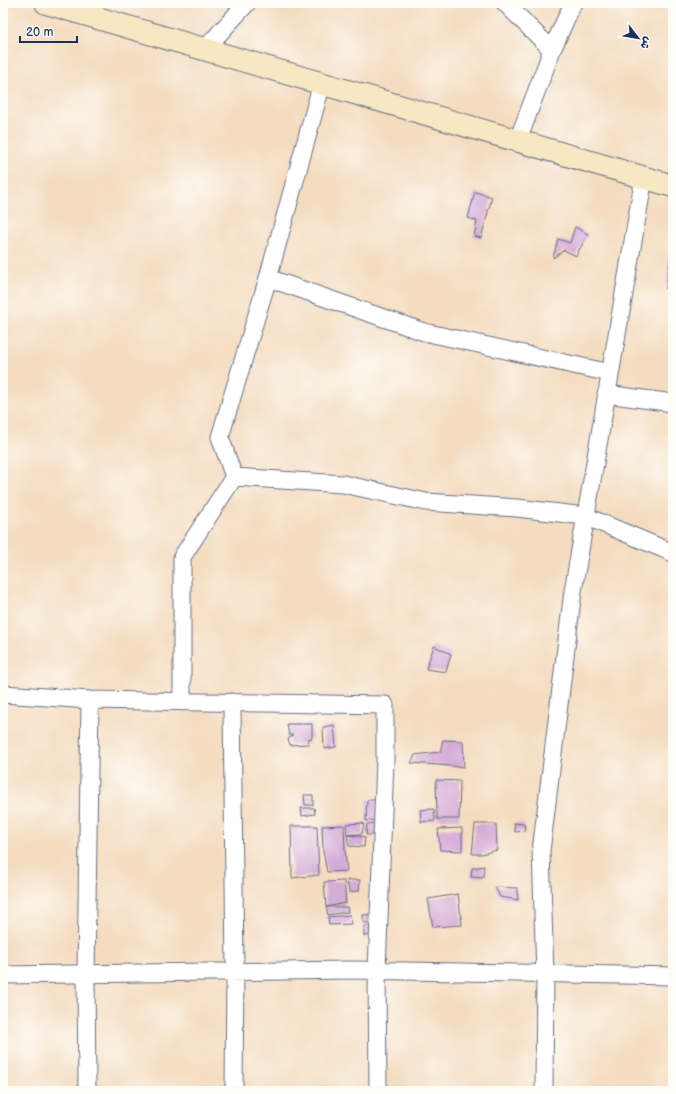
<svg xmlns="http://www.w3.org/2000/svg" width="676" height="1094" viewBox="0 0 676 1094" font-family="'Balsamiq Sans','Playpen Sans Arabic',sans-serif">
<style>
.building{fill:#d5abd7}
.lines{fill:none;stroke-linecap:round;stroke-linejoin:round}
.minor-casing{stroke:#676c80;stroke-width:19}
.secondary-casing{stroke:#676c80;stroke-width:24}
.minor{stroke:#fff;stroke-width:17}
.secondary{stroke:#f7e8c3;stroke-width:22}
</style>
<rect width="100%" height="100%" fill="#fdfcf7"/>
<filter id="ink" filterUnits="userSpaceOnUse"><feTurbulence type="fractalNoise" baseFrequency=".025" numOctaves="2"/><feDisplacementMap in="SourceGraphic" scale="8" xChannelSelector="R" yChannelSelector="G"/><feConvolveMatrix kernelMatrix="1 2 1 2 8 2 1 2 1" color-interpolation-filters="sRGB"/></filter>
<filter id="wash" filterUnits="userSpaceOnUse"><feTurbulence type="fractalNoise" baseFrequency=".012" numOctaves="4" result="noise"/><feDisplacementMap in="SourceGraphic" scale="16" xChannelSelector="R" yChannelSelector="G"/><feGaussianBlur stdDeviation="0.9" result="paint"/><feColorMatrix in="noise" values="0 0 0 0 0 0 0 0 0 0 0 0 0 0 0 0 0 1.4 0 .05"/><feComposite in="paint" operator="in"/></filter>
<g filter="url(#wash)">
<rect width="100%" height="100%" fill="#f4dcc0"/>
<g id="blocks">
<path class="building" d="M475 192 492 197 481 238 474 236 477 221 468 218Z
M575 227 588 234 576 256 564 250 553 258 558 239 570 243Z
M671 252 673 254V290L666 289Z
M434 646 451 654 446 672 426 669Z
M287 724H312V738L308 739 309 744 290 745 288 739 293 735H289Z
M334 725 336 747 324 749 323 727Z
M443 740 463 741 464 767 411 763 415 755 440 752Z
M436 780 460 781 459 819H437Z
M304 795H313V805H305Z
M367 800H377V820L366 821Z
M301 808H314L315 814 302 816Z
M434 809 435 821 421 822 420 810Z
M364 823 362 834 347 835 346 824Z
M377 823V835H366L367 824Z
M514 823 524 824 525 831 515 832Z
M475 824H496L497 850 482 854H472Z
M344 825 345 850 347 871 327 872 323 851 322 826Z
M291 826H317L319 875 292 878Z
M462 828V851L440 850 438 829Z
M347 835 365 837 364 847 349 846Z
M484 866 483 878 471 877 472 868Z
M347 880H360L359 891 349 892Z
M344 881 346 903 326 907H347L348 912 328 915 326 907 324 882Z
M495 887 517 888 518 900 500 897Z
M458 894 462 925 433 927 428 899Z
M373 914 376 922 363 923V915Z
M350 915 351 924 329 925 328 917Z
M376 925 375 934 364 936V926Z"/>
</g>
</g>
<g filter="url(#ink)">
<use href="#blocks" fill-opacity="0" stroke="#676c80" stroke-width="1"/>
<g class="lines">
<g class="minor-casing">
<path id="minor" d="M505 3 552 50 518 140
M205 49 247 3
M552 50 573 3
M268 278 424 332 610 373
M606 394 673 403
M234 477 343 484 426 502 517 508 585 516 673 553
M3 694 90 700 385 705V760L377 971 378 1091
M182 702V557L234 477 220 437 268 278 322 83
M232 702 235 972 234 1091
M3 975 350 970 673 976
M87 1091 86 974 90 700
M544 1091 545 974 541 851 573 591 644 177"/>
</g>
<g class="secondary-casing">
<path id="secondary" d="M46 3 673 186"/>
</g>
<use href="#minor" class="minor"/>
<use href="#secondary" class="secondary"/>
</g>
</g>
<rect width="676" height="1094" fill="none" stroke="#fdfcf7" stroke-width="16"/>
<g transform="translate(638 38) rotate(121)" stroke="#fdfcf7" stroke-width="3" paint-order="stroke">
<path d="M0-3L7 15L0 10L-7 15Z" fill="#1b2f5e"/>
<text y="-6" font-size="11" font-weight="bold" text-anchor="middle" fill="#1b2f5e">ش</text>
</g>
<path d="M20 36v6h57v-6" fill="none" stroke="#1b2f5e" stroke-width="2"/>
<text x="26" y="36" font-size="12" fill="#1b2f5e" stroke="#fdfcf7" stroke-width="3" paint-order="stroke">20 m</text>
</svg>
